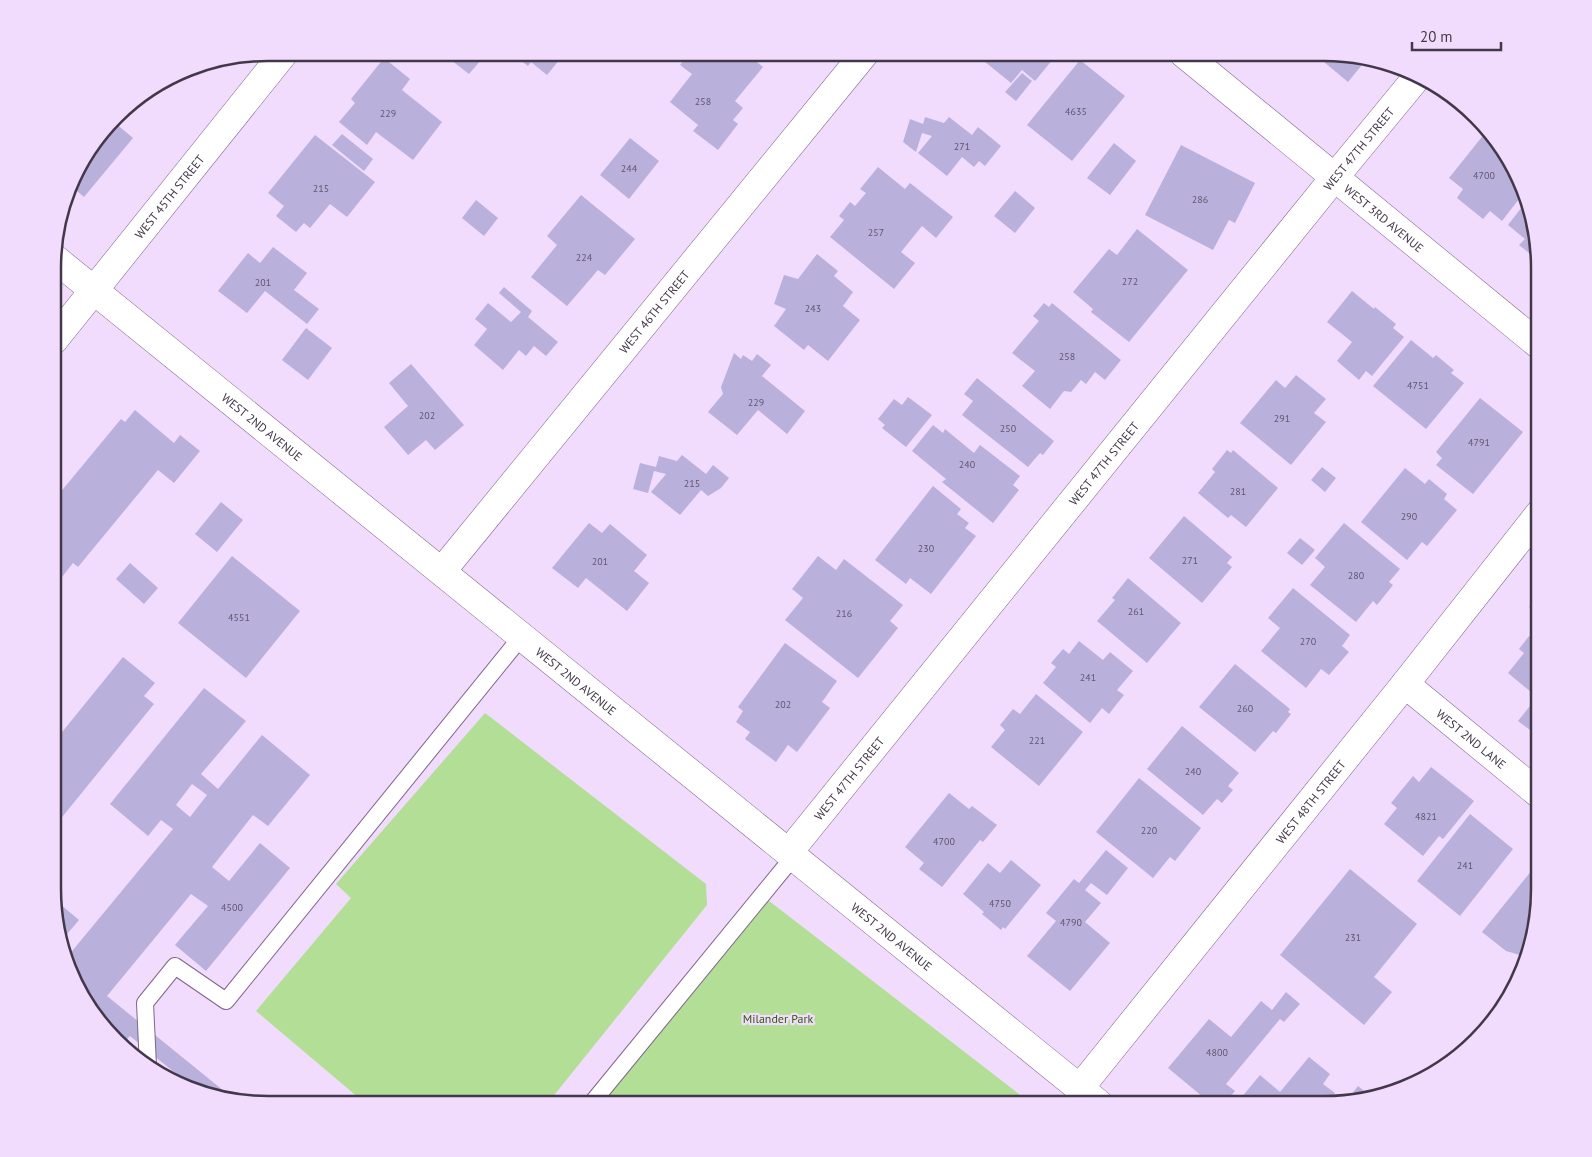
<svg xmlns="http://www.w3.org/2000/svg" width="1592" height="1157" viewBox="0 0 1592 1157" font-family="'PT Sans',sans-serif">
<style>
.green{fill:#b2de96}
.building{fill:#b9b1dc;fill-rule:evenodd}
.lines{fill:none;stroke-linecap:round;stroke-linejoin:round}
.service-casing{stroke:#7e668a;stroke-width:18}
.minor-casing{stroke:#7e668a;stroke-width:29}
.service{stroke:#fff;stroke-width:16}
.minor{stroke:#fff;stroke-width:28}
.labels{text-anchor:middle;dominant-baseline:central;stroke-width:4.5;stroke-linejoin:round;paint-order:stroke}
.number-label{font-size:10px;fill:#60566e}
.street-label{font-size:12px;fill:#433849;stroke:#f1dcfd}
.park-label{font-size:12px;fill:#32590b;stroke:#f1dcfd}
.rim{fill:none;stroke:#433849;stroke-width:2.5}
</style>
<rect width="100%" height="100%" fill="#f1dcfd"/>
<path class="green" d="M485 713 706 884 707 905 547 1104H366L256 1011 351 898 336 884Z
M764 897 1032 1104H598Z"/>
<path class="building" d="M442 53H487L469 74Z
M511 53H565L547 75 531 62 528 66Z
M689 53H746L763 67 735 101 743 108 733 120 738 124 718 150 693 131 698 125 670 102 692 74 680 65Z
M974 53H1058L1035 81 1022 70 1011 83Z
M1321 53H1338L1366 60 1348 82 1318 57Z
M384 58 410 79 402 90 442 122 413 160 376 132 367 145 339 122 355 103 351 99Z
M1080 60 1125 96 1072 161 1027 125Z
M1022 73 1032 81 1016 101 1005 92Z
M925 117 944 123 949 117 972 135 978 127 1001 146 985 166 979 161 974 167 962 157 947 176 918 153 932 136 922 133 916 152 903 142 910 119 923 124Z
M114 122 133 138 84 197 71 186 75 173Z
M1485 133 1517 173 1520 184 1519 185 1523 194 1502 221 1490 211 1483 219 1457 198 1463 189 1449 178Z
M342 134 373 159 364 171 332 145Z
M315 135 375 182 347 217 330 204 310 228 304 223 296 232 276 216 284 206 268 193Z
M630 138 659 161 629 199 600 175Z
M1114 143 1136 161 1110 195 1087 178Z
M1181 145 1255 183 1235 223 1229 220 1213 250 1145 215Z
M878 167 905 189 910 183 953 217 936 238 922 226 901 252 915 263 894 289 830 237 844 220 839 216 850 202 855 206 866 193 860 189Z
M1015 191 1035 208 1015 233 994 216Z
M581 195 635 239 605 275 598 270 567 306 531 277 557 245 547 236Z
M476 200 498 218 484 236 462 218Z
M1525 203 1539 254V261L1519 245 1525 239 1508 225Z
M1137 229 1188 270 1129 342 1091 312 1093 309 1073 292 1109 249 1117 255Z
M273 247 307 273 294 290 319 309 307 324 265 291 247 313 218 291 248 253 260 263Z
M817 254 838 271 834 276 853 292 843 306 860 320 828 361 808 345 804 350 774 326 786 309 774 304 784 275 798 279Z
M504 287 532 311 528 317 558 342 546 356 534 346 526 356 519 350 503 370 474 345 487 329 475 319 488 303 511 322 521 312 499 293Z
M1352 291 1374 309 1375 307 1396 324 1393 328 1404 337 1372 376 1366 371 1359 380 1337 361 1352 342 1327 322Z
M1044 303 1049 307 1052 303 1121 360 1105 380 1095 372 1086 384 1081 380 1071 392 1064 391 1050 409 1022 386 1035 371 1012 353 1039 321 1033 316Z
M306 328 332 348 308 380 282 360Z
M1411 340 1433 358 1436 355 1454 370 1451 373 1464 383 1426 429 1373 386Z
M734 353 741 359 743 355 752 361 757 354 771 365 762 376 805 411 787 434 758 410 737 435 708 412 723 394 721 387Z
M411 364 464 425 435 450 426 440 408 455 384 427 408 406 389 383Z
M1296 375 1326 399 1314 413 1326 422 1291 465 1240 423 1276 380 1285 388Z
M977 378 1054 441 1043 455 1040 453 1028 467 962 415 973 401 964 394Z
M908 397 932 415 906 447 882 428 885 425 878 419 894 399 902 405Z
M1480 398 1523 432 1473 494 1436 465 1442 458 1436 452Z
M135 410 174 443 180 435 200 451 174 483 158 470 78 567 73 563 62 577 54 571V500L121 419 125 422Z
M933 425 943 433 945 429 974 453 980 445 1020 476 1013 485 1019 490 993 523 942 482 946 479 912 451Z
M1227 450 1231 453 1233 450 1278 488 1246 527 1231 515 1228 518 1198 493 1215 472 1212 469Z
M682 455 706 474 713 465 729 478 721 488 708 496 701 490 680 515 651 492 666 474 654 471 648 493 633 489 640 463 656 467 659 456 677 461Z
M1322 467 1336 478 1325 492 1311 480Z
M1405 468 1425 484 1429 479 1447 494 1444 499 1457 510 1427 546 1422 542 1407 560 1361 522Z
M933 486 961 509 957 514 969 523 965 528 976 536 931 594 910 578 906 584 875 560Z
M221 502 243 520 217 552 195 534Z
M1184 516 1232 557 1227 563 1232 567 1202 603 1149 558Z
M589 523 602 533 610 524 647 555 634 571 649 583 627 611 586 578 578 588 552 568Z
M1344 523 1400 569 1389 582 1393 585 1377 605 1373 601 1356 622 1310 585 1325 567 1315 558Z
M1300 538 1315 550 1302 565 1287 553Z
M232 556 300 611 246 678 178 623Z
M818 556 836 570 844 559 903 605 890 621 898 628 858 678 785 620 803 598 792 589Z
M130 563 158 588 144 604 116 579Z
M1128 578 1181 623 1147 663 1097 621 1115 600 1112 598Z
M1293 588 1350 635 1342 646 1349 652 1329 675 1321 669 1306 688 1261 651 1280 628 1268 618Z
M1539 595V615L1529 607Z
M1539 634V719L1530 730 1518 721 1537 697 1508 673 1524 653 1519 649 1529 636 1534 640Z
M1079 641 1103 660 1110 652 1133 671 1117 690 1124 695 1116 705 1109 714 1102 708 1090 723 1043 683 1056 667 1051 663 1063 649 1069 654Z
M785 643 837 681 822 702 830 708 797 752 788 745 776 762 745 739 750 732 736 722 743 711 738 707Z
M123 657 155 683 144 696 154 704 54 827V742Z
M1235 664 1290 709 1288 712 1291 714 1276 733 1273 731 1255 752 1199 707Z
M204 688 246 721 201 774 218 789 262 735 310 775 268 826 253 815 212 867 229 881 260 843 290 868 206 971 175 945 208 906 191 894 107 996 235 1100 197 1091 130 1036 123 1044 81 996 68 956 173 829 161 820 148 836 110 804ZM192 784 207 795 190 817 176 805Z
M1036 694 1083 732 1039 786 991 747 1005 730 1000 725 1013 709 1020 714Z
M1182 726 1239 773 1228 786 1233 790 1222 803 1217 799 1203 815 1147 769Z
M1431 767 1474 801 1443 839 1439 836 1423 856 1384 824 1397 808 1391 803 1413 776 1419 782Z
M1139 778 1201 828 1175 861 1170 857 1153 878 1096 832Z
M949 793 969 809 972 806 997 825 983 842 980 840 942 887 919 869 924 863 905 847Z
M1470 814 1513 849 1460 916 1417 881Z
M1106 850 1128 868 1107 895 1091 883 1085 890 1101 903 1085 922 1110 943 1070 991 1027 956 1056 921 1046 913 1074 879 1079 883Z
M1011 860 1041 885 1005 929 1003 927 1001 930 982 914 984 912 963 894 988 863 1000 873Z
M1350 869 1417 924 1374 977 1392 992 1364 1025 1280 955Z
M1532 870 1539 876V903L1527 957 1506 951 1482 932Z
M54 899 79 920 62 940 54 917Z
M1286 992 1300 1004 1284 1022 1280 1019 1226 1084 1235 1091 1224 1104H1207L1209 1102 1168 1068 1209 1019 1231 1037 1261 1001 1272 1010Z
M1309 1057 1330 1074 1323 1084 1335 1093 1327 1104H1236L1260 1075 1280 1092Z
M1358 1086 1368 1094 1348 1099Z"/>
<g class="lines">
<g class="service-casing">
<path id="service" d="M148 1066 145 1003 175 966 226 1001 522 636
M591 1104 794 856"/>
</g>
<g class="minor-casing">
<g id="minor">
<path id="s1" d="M1183 53 1539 345"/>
<path id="s2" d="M54 258 1099 1104"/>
<path id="s3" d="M54 340 284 53"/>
<path id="s4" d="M442 571 865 53"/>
<path id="s5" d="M1405 684 1539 794"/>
<path id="s6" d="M789 852 1334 178 1418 76"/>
<path id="s7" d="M1079 1089 1405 684 1539 514"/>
</g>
</g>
<use href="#service" class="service"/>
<use href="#minor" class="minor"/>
</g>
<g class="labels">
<g class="number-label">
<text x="703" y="101">258</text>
<text x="1076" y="111">4635</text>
<text x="388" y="113">229</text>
<text x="962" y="146">271</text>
<text x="629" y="168">244</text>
<text x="1484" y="175">4700</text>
<text x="321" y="188">215</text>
<text x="1200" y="199">286</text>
<text x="876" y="232">257</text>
<text x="584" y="257">224</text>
<text x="1130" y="281">272</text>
<text x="263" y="282">201</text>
<text x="813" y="308">243</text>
<text x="1067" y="356">258</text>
<text x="1418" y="385">4751</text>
<text x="756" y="402">229</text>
<text x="427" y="415">202</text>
<text x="1282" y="418">291</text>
<text x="1008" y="428">250</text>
<text x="1479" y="442">4791</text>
<text x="967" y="464">240</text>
<text x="692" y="483">215</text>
<text x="1238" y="491">281</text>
<text x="1409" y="516">290</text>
<text x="926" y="548">230</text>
<text x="1190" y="560">271</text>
<text x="600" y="561">201</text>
<text x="1356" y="575">280</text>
<text x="1136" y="611">261</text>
<text x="844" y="613">216</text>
<text x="239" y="617">4551</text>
<text x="1308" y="641">270</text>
<text x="1088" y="677">241</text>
<text x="783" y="704">202</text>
<text x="1245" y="708">260</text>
<text x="1037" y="740">221</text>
<text x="1193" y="771">240</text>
<text x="1426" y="816">4821</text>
<text x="1149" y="830">220</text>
<text x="944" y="841">4700</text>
<text x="1465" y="865">241</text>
<text x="1000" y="903">4750</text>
<text x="232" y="907">4500</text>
<text x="1071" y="922">4790</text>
<text x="1353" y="937">231</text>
<text x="1217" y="1052">4800</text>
</g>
<g class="street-label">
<text stroke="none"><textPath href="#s6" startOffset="905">WEST 47TH STREET</textPath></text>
<text stroke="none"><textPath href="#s3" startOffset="184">WEST 45TH STREET</textPath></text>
<text stroke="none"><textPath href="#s1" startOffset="260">WEST 3RD AVENUE</textPath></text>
<text stroke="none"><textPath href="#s4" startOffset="335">WEST 46TH STREET</textPath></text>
<text stroke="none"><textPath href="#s2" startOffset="268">WEST 2ND AVENUE</textPath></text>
<text stroke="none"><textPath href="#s6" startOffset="500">WEST 47TH STREET</textPath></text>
<text stroke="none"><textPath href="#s2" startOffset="672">WEST 2ND AVENUE</textPath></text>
<text stroke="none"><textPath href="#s5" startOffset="86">WEST 2ND LANE</textPath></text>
<text stroke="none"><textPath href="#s6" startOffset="95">WEST 47TH STREET</textPath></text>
<text stroke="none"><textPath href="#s7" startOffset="369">WEST 48TH STREET</textPath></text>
<text stroke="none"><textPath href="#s2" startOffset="1078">WEST 2ND AVENUE</textPath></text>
</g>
<g class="park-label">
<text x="778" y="1018">Milander Park</text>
</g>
</g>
<path d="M0 0H1592V1157H0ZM268 61H1324A207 207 0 0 1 1531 268V889A207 207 0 0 1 1324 1096H268A207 207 0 0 1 61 889V268A207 207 0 0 1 268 61Z" fill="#f1dcfd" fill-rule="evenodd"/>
<path class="rim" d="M268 61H1324A207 207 0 0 1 1531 268V889A207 207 0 0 1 1324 1096H268A207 207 0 0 1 61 889V268A207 207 0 0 1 268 61Z"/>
<path d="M1412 42v8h89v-8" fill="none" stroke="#433849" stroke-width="2.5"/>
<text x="1420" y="42" font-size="15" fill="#433849" stroke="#f1dcfd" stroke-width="4" paint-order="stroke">20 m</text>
</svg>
